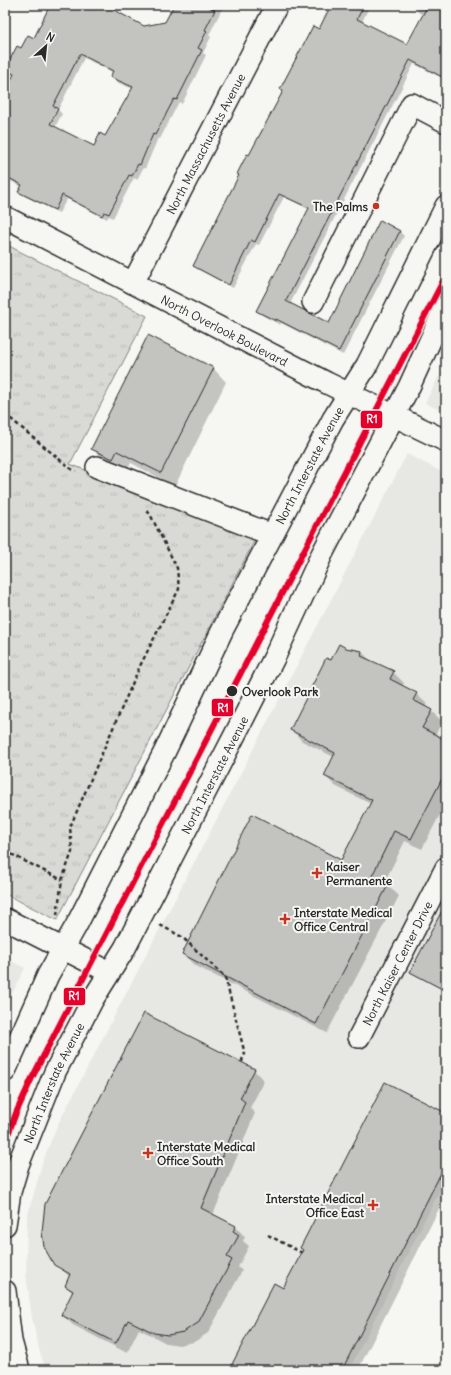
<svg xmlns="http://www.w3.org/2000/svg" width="451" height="1375" viewBox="0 0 451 1375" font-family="Delius,sans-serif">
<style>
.built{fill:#e7e7e3}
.park{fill:url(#park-tufts);stroke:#828280}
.shadow{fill:#0003;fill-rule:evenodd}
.building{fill:#c3c3c0;stroke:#2b2b2b;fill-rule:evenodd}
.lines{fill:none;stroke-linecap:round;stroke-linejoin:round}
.minor-casing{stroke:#2b2b2b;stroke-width:24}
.path{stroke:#2b2b2b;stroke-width:2.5;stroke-dasharray:4 3;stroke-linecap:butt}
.minor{stroke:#f6f6f2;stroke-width:21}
.rail-1-casing{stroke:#f6f6f2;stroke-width:9}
.rail-1{stroke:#e4002b;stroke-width:6}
.poi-dot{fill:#c8321e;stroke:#f6f6f2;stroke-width:1.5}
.stop-dot{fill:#2b2b2b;stroke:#f6f6f2;stroke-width:1.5}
.labels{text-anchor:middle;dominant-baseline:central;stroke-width:4;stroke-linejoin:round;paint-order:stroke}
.street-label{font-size:12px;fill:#2b2b2b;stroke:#f6f6f2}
.poi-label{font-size:12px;font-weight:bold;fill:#2b2b2b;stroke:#f6f6f2;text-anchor:start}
.stop-label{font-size:12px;font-weight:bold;fill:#2b2b2b;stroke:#f6f6f2;text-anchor:start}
.line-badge{stroke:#f6f6f2;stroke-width:1.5}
.badge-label{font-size:11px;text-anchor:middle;font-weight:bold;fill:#fff}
</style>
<defs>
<pattern id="park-tufts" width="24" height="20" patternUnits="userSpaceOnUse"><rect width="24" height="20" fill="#d9d9d5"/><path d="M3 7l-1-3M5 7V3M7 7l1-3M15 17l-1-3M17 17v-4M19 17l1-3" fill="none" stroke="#babab7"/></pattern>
</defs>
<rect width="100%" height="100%" fill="#f6f6f2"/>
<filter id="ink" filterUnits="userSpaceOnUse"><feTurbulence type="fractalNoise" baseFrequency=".025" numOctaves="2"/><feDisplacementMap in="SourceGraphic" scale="8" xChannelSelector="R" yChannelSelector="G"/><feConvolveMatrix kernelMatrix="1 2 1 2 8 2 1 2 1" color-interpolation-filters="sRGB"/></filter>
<g filter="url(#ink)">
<path class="built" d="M446 363V413L425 403Z
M407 454 446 474V1178L349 1370H46L39 1349 32 1318 26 1274 27 1218 43 1161 57 1126Z
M5 958 25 968 5 1007Z"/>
<path class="park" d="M5 244 147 316 70 464 256 538 57 920 5 894Z"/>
<path class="shadow" d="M52 5H123L119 13 144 27 201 17 183 5H224L209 35 211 37 203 53 206 55 182 104 179 102 160 139 158 138 145 169 143 168 137 180 134 178 113 218 109 216 107 219 67 199 59 213 24 196 20 191 22 187 5 178V94L14 76 7 67 21 49 34 39ZM84 58 114 73 111 77 116 82 133 89 105 137 94 147 55 127 62 114 58 110Z
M332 5H370L362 22 408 46 423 16 417 11 420 5H446V80L414 64 290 304 330 324 381 222 400 232 404 236 343 355 281 323 280 325 262 315 257 311 309 209 284 197 259 245 256 244 233 288 199 270 194 266 250 157Z
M213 368 226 382 175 486 131 463 126 472 106 462 92 448Z
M346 649 362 652 373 663 393 672 404 683 402 686 416 694 427 704 425 708 431 711 442 721 435 736 446 742V803L422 849 405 841 384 883 388 885 399 896 327 1033 194 965 183 954 342 862 371 804 335 786 325 776 334 757 302 741 292 730 332 661Z
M446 905V991L415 975 412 972Z
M5 970 11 976 5 987Z
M254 1070 264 1081 250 1108 255 1113 213 1215 235 1226 245 1237 243 1241 249 1246 238 1267 242 1271 208 1333 194 1342 179 1345 166 1343 139 1329 127 1353 73 1325 62 1315 73 1293 66 1286 70 1277 55 1264Z
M446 1115V1195L358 1370H230L284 1290 304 1250Z"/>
<path class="building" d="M50 5H116L114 10 144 26 165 22 174 5H204L215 10 205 30 207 31 198 48 202 50 177 100 174 99 155 135 153 134 140 165 138 164 132 176 129 175 109 214 104 212 102 216 62 195 55 210 18 192 22 185 5 176V92L14 74 9 72 10 69 6 67 17 46 21 48 28 35 34 38ZM80 54 113 71 110 77 133 87 105 136 100 133 94 146 50 124 58 109 53 106Z
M331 5H364L357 19 407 44 428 5H446V79L410 60 286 301 329 323 380 220 400 231 339 351 276 319V321L256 311 309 208 279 194 255 242 251 240 229 285 193 266 239 175 237 174 247 154 249 155 283 91 280 89 313 26 319 29Z
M148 335 214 368 161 473 117 451 113 459 91 449Z
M339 644 346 648 362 651 361 656 394 671 390 679 417 693 413 700 432 710 422 728 446 740V771L411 839 394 831 372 876 388 885 316 1024 182 954 252 814 341 860 372 800 324 776 335 753 290 730 326 658 331 660Z
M446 903V991L410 972Z
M144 1013 255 1069 240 1098 245 1102 201 1208 236 1226 233 1231 239 1235 227 1257 232 1260 198 1323 183 1332 168 1335 154 1333 128 1320 116 1343 61 1315 73 1291 65 1286 70 1274 54 1265 44 1247 42 1232 45 1204Z
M385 1082 446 1113V1163L342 1370H229L274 1283 283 1288 303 1250 300 1248Z"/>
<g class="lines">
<g class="minor-casing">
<g id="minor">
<path id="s1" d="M5 217 327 383 446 441"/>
<path id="s2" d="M133 283 277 5"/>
<path d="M313 302 412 104 446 122"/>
<path d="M97 467 272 535"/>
<path d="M5 919 109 972"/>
<path id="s3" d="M359 1037 446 868"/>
<path id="s4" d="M5 1071 48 975 76 926 165 751 222 631 333 419 367 365 446 206"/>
<path id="s5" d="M5 1225 10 1192 18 1165 55 1072 93 999 125 948 240 725 275 656 322 554 409 387 446 306"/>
<path d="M5 1291 11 1341 19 1370"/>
</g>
</g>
<path class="path" d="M5 414 71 469 76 471
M5 851 62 880
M57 915 62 880 72 852 70 827 140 666 179 589 177 568 150 514 146 510
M160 925 182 937 225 977 245 1054 242 1060 244 1064
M268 1235 304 1254"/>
<use href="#minor" class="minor"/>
<g class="rail-1-casing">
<path id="rail-1" d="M5 1143 16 1113 32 1078 446 275"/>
</g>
<use href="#rail-1" class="rail-1"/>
</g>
</g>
<g class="poi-dot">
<circle cx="376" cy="206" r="4"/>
<path d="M315 867h4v4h4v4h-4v4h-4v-4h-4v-4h4z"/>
<path d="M283 913h4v4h4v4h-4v4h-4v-4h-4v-4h4z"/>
<path d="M146 1147h4v4h4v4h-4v4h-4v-4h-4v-4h4z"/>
<path d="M371 1199h4v4h4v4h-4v4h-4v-4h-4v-4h4z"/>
</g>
<circle class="stop-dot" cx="232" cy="691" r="6"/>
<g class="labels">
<g class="street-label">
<text stroke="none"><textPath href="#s2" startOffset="157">North Massachusetts Avenue</textPath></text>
<text stroke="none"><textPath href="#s1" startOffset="247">North Overlook Boulevard</textPath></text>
<text stroke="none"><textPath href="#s4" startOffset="678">North Interstate Avenue</textPath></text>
<text stroke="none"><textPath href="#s5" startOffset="499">North Interstate Avenue</textPath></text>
<text stroke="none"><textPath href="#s3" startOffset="83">North Kaiser Center Drive</textPath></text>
<text stroke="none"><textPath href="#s5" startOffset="151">North Interstate Avenue</textPath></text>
</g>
<g class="poi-label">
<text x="368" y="206" text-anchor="end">The Palms</text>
<text x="326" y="866">Kaiser<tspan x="326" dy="14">Permanente</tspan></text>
<text x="294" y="912">Interstate Medical<tspan x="294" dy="14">Office Central</tspan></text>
<text x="157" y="1146">Interstate Medical<tspan x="157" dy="14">Office South</tspan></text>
<text x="364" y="1198" text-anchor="end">Interstate Medical<tspan x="364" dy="14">Office East</tspan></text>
</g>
<g class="stop-label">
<text x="242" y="691">Overlook Park</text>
</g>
</g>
<g class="line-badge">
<rect x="360" y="410" width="23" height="19" rx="4" fill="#e4002b"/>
<rect x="211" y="698" width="23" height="19" rx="4" fill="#e4002b"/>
<rect x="63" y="987" width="23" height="19" rx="4" fill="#e4002b"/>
</g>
<g class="badge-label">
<text x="372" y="423">R1</text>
<text x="223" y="712">R1</text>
<text x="74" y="1000">R1</text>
</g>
<rect width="451" height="1375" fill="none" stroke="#f6f6f2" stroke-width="20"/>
<rect x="10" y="10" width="431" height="1355" fill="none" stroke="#2b2b2b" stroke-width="1.5" filter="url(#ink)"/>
<g transform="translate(46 46) rotate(27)" stroke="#f6f6f2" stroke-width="3" paint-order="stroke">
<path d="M0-3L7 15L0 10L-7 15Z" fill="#2b2b2b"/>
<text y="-6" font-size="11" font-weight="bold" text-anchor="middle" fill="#2b2b2b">N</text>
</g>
</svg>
